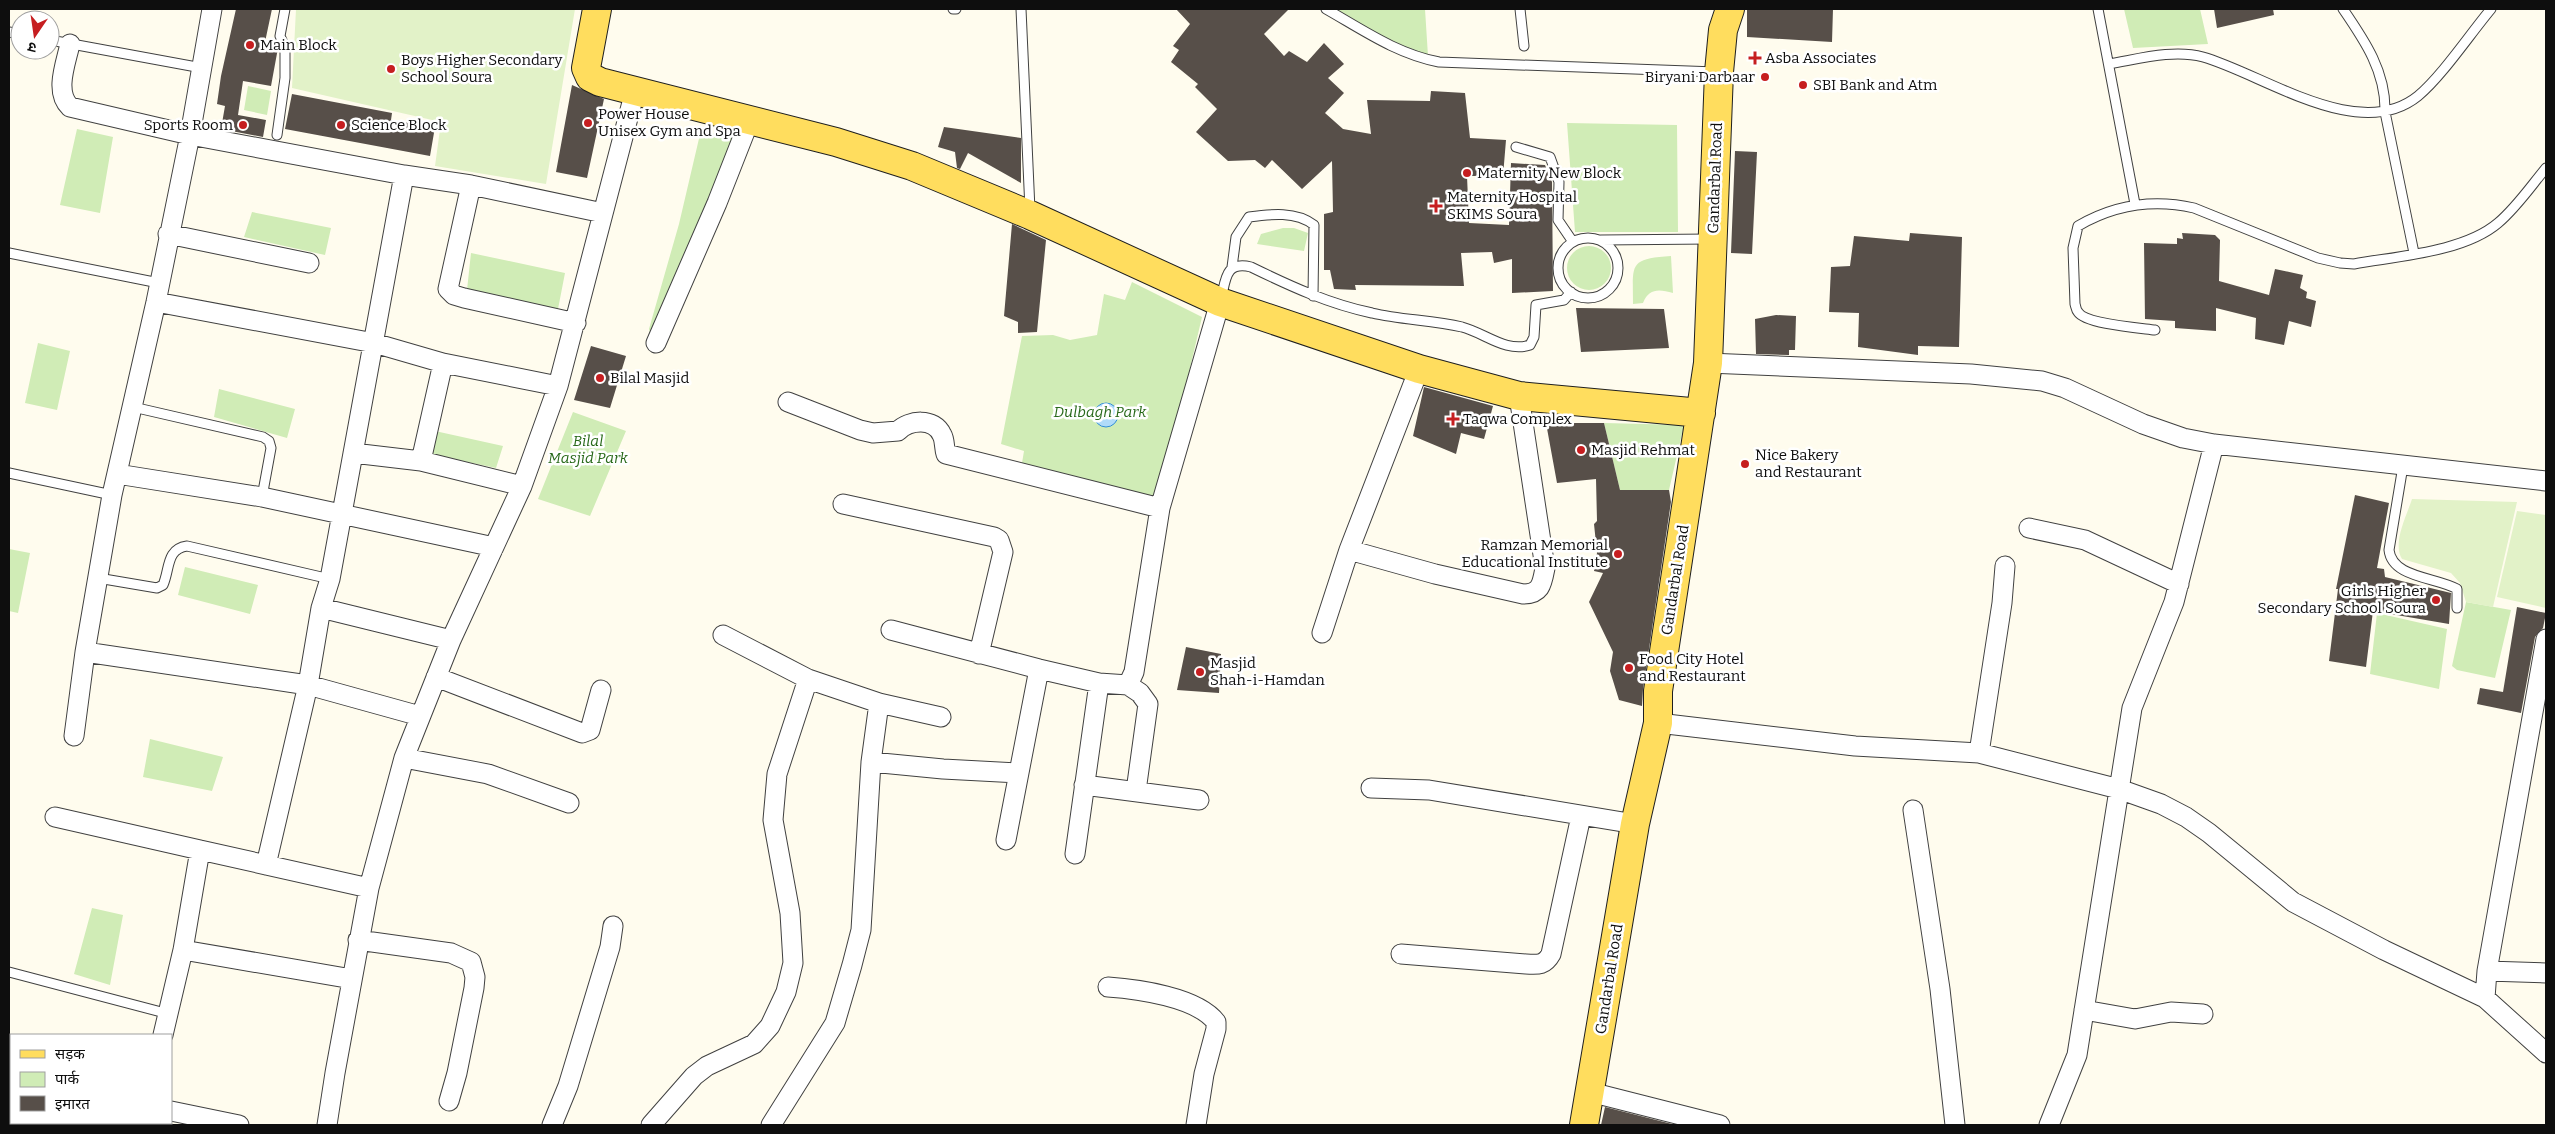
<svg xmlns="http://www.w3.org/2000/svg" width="2555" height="1134" viewBox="0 0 2555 1134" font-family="Bitter,'Noto Sans Devanagari',serif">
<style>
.green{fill:#d0ecb6}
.pitch{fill:#e2f2c8}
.water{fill:#b0dbf9;stroke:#338fd5}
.building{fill:#574f49}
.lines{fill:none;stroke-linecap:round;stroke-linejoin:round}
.lane-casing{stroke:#414141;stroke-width:11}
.street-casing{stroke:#414141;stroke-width:21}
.primary-casing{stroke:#1f1f1f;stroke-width:30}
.lane{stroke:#fff;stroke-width:9}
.street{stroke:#fff;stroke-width:19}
.primary{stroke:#ffdd5e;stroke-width:28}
.poi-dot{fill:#c61e20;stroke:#fff;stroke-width:2}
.labels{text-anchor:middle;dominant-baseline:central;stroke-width:5;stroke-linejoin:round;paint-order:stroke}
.poi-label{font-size:15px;fill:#0e0e0e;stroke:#fff;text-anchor:start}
.street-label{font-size:15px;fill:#0e0e0e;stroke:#fff}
.park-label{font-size:15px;font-style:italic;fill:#28691a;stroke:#fff}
</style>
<rect width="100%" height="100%" fill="#fffcee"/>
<path class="green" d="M1334 9H1425L1428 56 1399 47Z
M2124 9H2200L2208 44 2133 48Z
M248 86 271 91 267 115 244 110Z
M1567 123 1677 125 1678 232H1575Z
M77 129 113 137 100 213 60 205Z
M701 130 734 139 651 337 649 329 679 224Z
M252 212 331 228 325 255 244 237Z
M1283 228H1294L1308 233 1304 251 1257 244 1261 234Z
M1567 268a22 22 0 1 1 44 0a22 22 0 1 1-44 0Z
M471 253 565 273 558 309 467 290Z
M1671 256 1673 293C1659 289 1649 288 1643 303L1633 304C1633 264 1628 259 1671 256Z
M1132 282 1202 317 1158 504 1021 469 1024 451 1001 444 1022 336 1053 335 1070 340 1097 335 1104 294 1125 300Z
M38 343 70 351 57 410 25 403Z
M219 389 295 409 287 438 214 417Z
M573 412 626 431 590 516 538 499Z
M1604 423 1684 425 1669 490H1620Z
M435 431 503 446 496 468 430 454Z
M9 549 30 553 18 613 9 611Z
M185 567 258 585 250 614 178 595Z
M2466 602 2511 610 2495 678 2457 670 2452 666Z
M2377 613 2447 629 2439 689 2370 674Z
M150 739 223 757 212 791 143 777Z
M92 908 123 915 110 985 74 974Z"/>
<path class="pitch" d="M296 9H575L546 184 435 166 441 122 292 88Z
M2412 499 2517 502 2493 607 2466 602 2460 583 2451 573 2402 559C2392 543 2407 515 2412 499Z
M2517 511 2546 515V608L2497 597Z"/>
<path class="water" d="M1094 415a12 12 0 1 1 24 0a12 12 0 1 1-24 0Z"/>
<path class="building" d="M236 9H272L265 42 278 48 271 86 243 81 238 115 266 120 263 137 221 129 225 106 217 104 221 76Z
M1176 9H1289L1264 34 1284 56 1289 51 1307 62 1324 43 1344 64 1328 78 1344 93 1325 113 1343 129 1371 134 1367 100 1430 101 1431 91 1465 93 1470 138 1506 140 1503 176H1467L1469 223 1509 225 1511 163 1545 165 1552 182 1553 291 1512 293V259L1494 263 1492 252 1461 253 1464 286 1355 285 1356 290 1334 289 1330 270H1324V214L1333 212 1332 161 1302 189 1272 160 1265 168 1255 160 1228 161 1196 132 1217 109 1195 87 1198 84 1171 62 1179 50 1173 46 1190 24Z
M1747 9H1833L1832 42 1747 37Z
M2214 9H2273L2274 15 2217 28Z
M572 85 604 99 587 178 556 172Z
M292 94 392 113 391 120 435 127 430 156 285 129Z
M944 127 1021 138V183L968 153 960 169 957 168 955 152 938 147Z
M1735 151 1757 152 1752 254 1731 253Z
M1012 224 1046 240 1037 332 1018 333V322L1004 316Z
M1910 233 1962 237 1959 347 1918 346V355L1858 347 1859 313 1829 312 1831 267 1850 266 1854 236 1909 241Z
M2182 233 2215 235 2220 240 2219 281 2269 295 2275 269 2303 275 2300 288 2307 292 2306 298 2316 301 2311 327 2289 321 2284 345 2255 339 2256 318 2216 308V331L2175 328V321L2145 319 2144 243 2177 244V238L2183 239Z
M1576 308 1664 309 1669 348 1581 352Z
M1776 315 1796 316 1795 350H1789V355L1756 354 1755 319Z
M591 346 626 356 610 408 574 400Z
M1424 387 1493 406 1484 439 1461 433 1456 454 1413 436Z
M1546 423H1604L1620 490H1669L1671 502 1643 689 1642 706 1619 700 1610 671 1613 652 1589 602 1603 573 1594 571 1597 553 1594 524 1597 521 1596 479 1557 483Z
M2355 495 2389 503 2377 568 2384 569 2385 577 2451 593 2449 624 2373 611 2366 667 2329 661 2338 589H2336Z
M2517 607 2546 613 2543 628 2535 637 2521 713 2477 704 2480 688 2503 692Z
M1186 647 1221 654 1219 693 1177 690Z
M1605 1107 1672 1124V1125H1601Z"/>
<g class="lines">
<g class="lane-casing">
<path id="lane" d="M953 9H956
M1021 9 1030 210
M1326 9C1363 30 1397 54 1439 62L1716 72
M1520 9 1524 46
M2098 9 2135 204
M2343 9C2365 41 2386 72 2385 112L2414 253
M9 32 20 34
M50 40 202 68
M2109 64C2139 59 2173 49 2203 57 2263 74 2359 144 2418 96 2442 76 2470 34 2491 9
M277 135 285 78V47L280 36 285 9
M1516 147 1550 157 1559 182 1558 220 1573 242
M1558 268a30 30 0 1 1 60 0a30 30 0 1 1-60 0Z
M1601 240 1710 239
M9 253 159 283
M1232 267 1236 237 1249 217C1271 214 1296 211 1314 225L1313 296
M1221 299C1226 279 1225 261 1251 267 1290 286 1329 304 1372 313 1401 320 1432 320 1462 327 1485 333 1506 353 1530 345L1534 337 1536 305 1564 300 1571 292
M2155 330C2140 328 2085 324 2078 312 2076 310 2076 307 2075 304L2073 248 2078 226C2114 205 2154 199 2194 208L2318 258 2340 263 2354 264C2398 256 2464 252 2498 223 2516 208 2531 186 2546 168
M133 407 263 437 269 441 271 448 262 497
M2403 466 2389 550C2392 578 2436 577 2457 589V608
M9 473 112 495
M98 578 157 588 163 585C170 569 166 549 187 546L330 579
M9 972 169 1014"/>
</g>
<g class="street-casing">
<path id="street" d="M70 44C66 63 54 92 70 107L190 135 404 175 471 185 603 213
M471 185 448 289 454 295 464 298 576 323
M168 234 309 263
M156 302 374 343 443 363 558 386
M656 343 717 203 750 119
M1708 363 1971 374 2042 381 2065 388 2143 424 2183 438 2214 444 2546 481
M788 402 860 430 873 433 898 431C909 420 934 417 942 435 945 440 944 448 946 454L1160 508
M353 453 421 461 522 486
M421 461 443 363
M117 474 262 497 494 547
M843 504 994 537 999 540 1003 552 979 654
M2029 528 2085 540 2179 584
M1349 550 1435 574 1523 594C1541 594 1542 584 1545 568L1519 396
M321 608 451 640
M891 630 1039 669 1099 683 1128 685 1134 672 1160 508 1220 302
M1322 633 1349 550 1419 369
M723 635 808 679 879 703 941 717
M85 652 308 685 420 716
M436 677 582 733 590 730 601 690
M1128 685 1140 693 1148 704 1136 791
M1658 723 1855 746 1979 753 2119 789 2161 804 2186 817 2209 833 2293 902 2384 950 2485 998 2546 1053
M74 736 85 652 112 495 156 302 190 135 212 9
M1979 753 2002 603 2005 566
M404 758 488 774 569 803
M871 762 943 769 1019 773
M1084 785 1199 800
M1371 788 1429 790 1635 824
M1913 810 1940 989 1955 1125
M55 817 200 850
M1006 840 1039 669
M1075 854 1099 683
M266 865 308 685 321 608 330 579 404 175
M358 940 451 953 471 962 475 977 474 988 457 1073 449 1101
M183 950 352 979
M1401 954 1526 964C1539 965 1545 965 1551 954L1581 816
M2487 971 2546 973
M1108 987C1137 989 1197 997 1216 1022V1029L1204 1074 1196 1125
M2485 998 2487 971 2546 639
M2084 1010 2135 1019 2171 1012 2203 1014
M163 1035 183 950 200 850 369 888
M1590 1092 1720 1125
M171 1111 239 1125
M128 1125 131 1123
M327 1125 335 1073 369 888 404 758 451 640 522 486 558 386 635 91
M552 1125 568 1086 610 947 613 926
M651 1125 694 1076 707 1066 754 1044 770 1026 786 992 793 963 790 913 773 820 777 774 808 679
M771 1125 835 1023 852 965 861 930 871 762 879 703
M2049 1125 2077 1055 2132 708 2174 602 2214 444"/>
</g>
<g class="primary-casing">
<path id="primary" d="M597 9 586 68 590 77 600 82 836 142 912 166 1030 215 1220 302 1419 369 1519 396 1701 413
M1584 1125 1635 824 1658 723V691L1708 363 1719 72 1723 30 1730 9"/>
</g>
<use href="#lane" class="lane"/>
<use href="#street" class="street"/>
<use href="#primary" class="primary"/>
</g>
<g class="poi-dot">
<circle cx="250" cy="45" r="5"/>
<path d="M1752.5 50.5h5v5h5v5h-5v5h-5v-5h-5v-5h5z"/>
<circle cx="391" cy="69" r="5"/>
<circle cx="1765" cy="77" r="5"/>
<circle cx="1803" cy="85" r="5"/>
<circle cx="588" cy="123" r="5"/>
<circle cx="243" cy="125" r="5"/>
<circle cx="341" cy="125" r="5"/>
<circle cx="1467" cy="173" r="5"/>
<path d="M1433.5 198.5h5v5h5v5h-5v5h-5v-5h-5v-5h5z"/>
<circle cx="600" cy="378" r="5"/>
<path d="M1450.5 411.5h5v5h5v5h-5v5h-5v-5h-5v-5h5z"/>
<circle cx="1581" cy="450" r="5"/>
<circle cx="1745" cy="464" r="5"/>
<circle cx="1618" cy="554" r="5"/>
<circle cx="2436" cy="600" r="5"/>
<circle cx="1629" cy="668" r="5"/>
<circle cx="1200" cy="672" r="5"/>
</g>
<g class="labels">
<g class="poi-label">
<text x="260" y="45">Main Block</text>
<text x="1765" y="58">Asba Associates</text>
<text x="401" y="60">Boys Higher Secondary<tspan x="401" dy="17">School Soura</tspan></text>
<text x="1755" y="77" text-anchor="end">Biryani Darbaar</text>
<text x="1813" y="85">SBI Bank and Atm</text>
<text x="598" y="114">Power House<tspan x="598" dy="17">Unisex Gym and Spa</tspan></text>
<text x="233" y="125" text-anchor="end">Sports Room</text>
<text x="351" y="125">Science Block</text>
<text x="1477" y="173">Maternity New Block</text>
<text x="1447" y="197">Maternity Hospital<tspan x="1447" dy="17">SKIMS Soura</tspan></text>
<text x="610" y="378">Bilal Masjid</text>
<text x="1463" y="419">Taqwa Complex</text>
<text x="1591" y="450">Masjid Rehmat</text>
<text x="1755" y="455">Nice Bakery<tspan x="1755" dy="17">and Restaurant</tspan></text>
<text x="1608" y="545" text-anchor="end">Ramzan Memorial<tspan x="1608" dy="17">Educational Institute</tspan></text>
<text x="2426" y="591" text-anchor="end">Girls Higher<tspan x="2426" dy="17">Secondary School Soura</tspan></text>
<text x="1639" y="659">Food City Hotel<tspan x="1639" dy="17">and Restaurant</tspan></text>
<text x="1210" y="663">Masjid<tspan x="1210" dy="17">Shah-i-Hamdan</tspan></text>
</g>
<g class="street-label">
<text transform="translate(1715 178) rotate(-88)">Gandarbal Road</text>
<text transform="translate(1675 580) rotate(-81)">Gandarbal Road</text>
<text transform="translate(1609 979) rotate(-81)">Gandarbal Road</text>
</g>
<g class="park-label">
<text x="1100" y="412">Dulbagh Park</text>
<text x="588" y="441">Bilal<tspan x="588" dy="17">Masjid Park</tspan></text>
</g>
</g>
<rect width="2555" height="1134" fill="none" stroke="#0e0e0e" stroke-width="20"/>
<rect x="10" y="1034" width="162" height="90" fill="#ffffff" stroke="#9f9f9f"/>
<rect x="20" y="1050" width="25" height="8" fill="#ffdd5e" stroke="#9f9f9f"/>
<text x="55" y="1059" font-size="15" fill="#0e0e0e">सड़क</text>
<rect x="20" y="1072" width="25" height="15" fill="#d0ecb6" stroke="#9f9f9f"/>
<text x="55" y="1084" font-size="15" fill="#0e0e0e">पार्क</text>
<rect x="20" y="1096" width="25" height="15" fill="#574f49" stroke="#9f9f9f"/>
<text x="55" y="1109" font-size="15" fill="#0e0e0e">इमारत</text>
<g transform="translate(35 35) rotate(193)"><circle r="24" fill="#ffffff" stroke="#9f9f9f"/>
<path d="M0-4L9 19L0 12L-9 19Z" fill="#c61e20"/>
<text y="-8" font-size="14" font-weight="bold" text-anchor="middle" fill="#0e0e0e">उ</text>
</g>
</svg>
